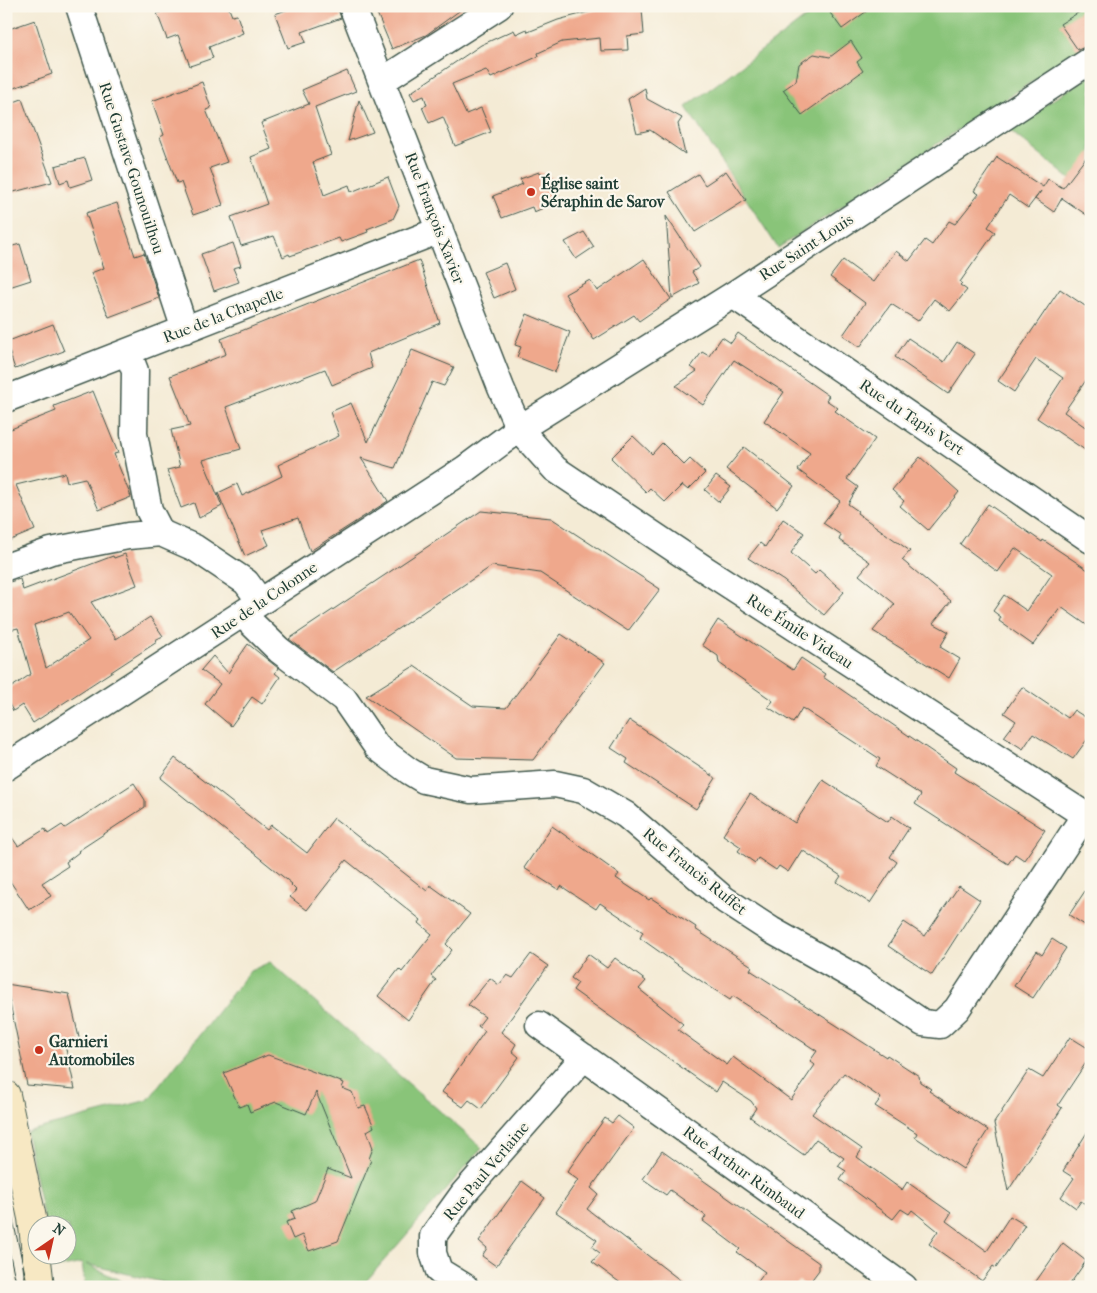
<svg xmlns="http://www.w3.org/2000/svg" width="1097" height="1293" viewBox="0 0 1097 1293" font-family="'IM FELL French Canon',serif">
<style>
.green{fill:#89c479;stroke:#548056}
.building{fill:#efa88c;fill-rule:evenodd}
.lines{fill:none;stroke-linecap:round;stroke-linejoin:round}
.minor-casing{stroke:#3f574c;stroke-width:29}
.secondary-casing{stroke:#3f574c;stroke-width:30}
.minor{stroke:#fff;stroke-width:26}
.secondary{stroke:#f7e8c3;stroke-width:28}
.tram{stroke:#1f3d34;stroke-width:1}
.poi-dot{fill:#c8321e;stroke:#fbf7ec;stroke-width:2}
.labels{text-anchor:middle;dominant-baseline:central;stroke-width:4.5;stroke-linejoin:round;paint-order:stroke}
.street-label{font-size:16px;fill:#1f3d34;stroke:#fbf7ec}
.poi-label{font-size:16px;font-weight:bold;fill:#1f3d34;stroke:#fbf7ec;text-anchor:start}
</style>
<rect width="100%" height="100%" fill="#fbf7ec"/>
<filter id="ink" filterUnits="userSpaceOnUse"><feTurbulence type="fractalNoise" baseFrequency=".02" numOctaves="2"/><feDisplacementMap in="SourceGraphic" scale="10" xChannelSelector="R" yChannelSelector="G"/><feConvolveMatrix kernelMatrix="1 2 1 2 8 2 1 2 1" color-interpolation-filters="sRGB"/></filter>
<filter id="wash" filterUnits="userSpaceOnUse"><feTurbulence type="fractalNoise" baseFrequency=".0096" numOctaves="4" result="noise"/><feDisplacementMap in="SourceGraphic" scale="20" xChannelSelector="R" yChannelSelector="G"/><feGaussianBlur stdDeviation="1.12" result="paint"/><feColorMatrix in="noise" values="0 0 0 0 0 0 0 0 0 0 0 0 0 0 0 0 0 1.4 0 .05"/><feComposite in="paint" operator="in"/></filter>
<g filter="url(#wash)">
<rect width="100%" height="100%" fill="#f4ebd5"/>
<path class="green" d="M821 6H1091V43L778 248 686 107Z
M1091 75V196L1008 129Z
M270 962 482 1148 361 1287H183L86 1264 134 1287H85L82 1263 48 1270 47 1256H68V1226L45 1225 26 1132 148 1100 250 971Z"/>
<g id="blocks">
<path class="building" d="M178 6H228L232 16 237 15 243 33 209 47 213 58 190 66 178 35 167 39 157 13Z
M297 6H337L341 18 302 32 306 42 288 48 275 14Z
M374 6H466L426 35 392 49Z
M598 6H624L628 11 642 9 644 34 627 36 628 50 601 51 600 38 562 42 538 53 539 56 491 78 486 70 452 84 466 114 481 108 491 132 455 146 443 117 429 123 422 107 427 105 424 96 414 100 410 93 481 45 514 30 516 34 527 29 528 32 558 20 596 10Z
M825 6H874L842 29Z
M1084 9 1091 19V44L1078 50 1060 24Z
M35 20 52 74 11 89 6 74V30Z
M851 41 862 58 857 62 863 71 802 115 783 90 796 81 799 64 814 54 830 57Z
M347 71 356 91 315 107 331 155 313 162 324 195 349 185 351 192 388 177 399 206 393 219 367 229 368 232 341 242 339 238 290 256 289 254 283 257 274 236 241 246 231 217 267 204 251 157 271 149 261 123 309 104 302 90Z
M202 82 211 108 206 110 227 162 210 168 223 205 193 215 181 182 177 183 160 137 164 135 152 101Z
M645 88 647 99 682 118 678 124 685 154 650 130 637 133 628 99Z
M22 99 52 182 6 194V105Z
M359 100 373 132 348 141Z
M1091 151V218L1062 198 1054 212 1035 199 1041 191 1028 208 1009 195 988 227 995 232 960 282 962 283 960 285 967 290 950 311 934 299 918 321 891 304 860 347 843 335 865 303 830 277 843 260 873 282 896 251 909 261 925 240 932 245 949 221 955 224 979 194 974 191 997 157 1043 187 1048 179 1063 188Z
M85 158 92 180 70 187 68 180 60 183 55 166Z
M726 171 746 200 695 232 669 192 698 174 705 185Z
M539 172 569 185 553 191 557 202 534 212 532 207 502 218 493 196 523 184 520 179Z
M117 203 135 256 144 253 159 298 109 317 91 273 104 268 86 213Z
M666 216 700 267 692 272 699 283 672 298Z
M584 232 594 247 576 259 565 242Z
M233 243 241 266 233 268 239 282 214 291 201 254Z
M20 244 31 280 6 288V248Z
M644 259 671 299 639 321 634 315 594 340 565 294 590 280 597 291Z
M419 260 440 323 368 353 372 368 332 385 325 369 226 407 241 449 203 460 222 506 199 518 194 503 181 508 167 470 180 467 171 430 190 426 170 376 226 354 221 339Z
M505 263 515 289 494 298 483 272Z
M1060 289 1091 310V373L1064 412 1091 431V454L1037 418 1063 378 1036 359 1014 392 998 381Z
M527 314 570 332 555 372 517 357 521 347 515 345Z
M53 324 64 351 15 369 6 342Z
M738 333 829 396 826 400 838 408 835 411 875 439 847 479 858 487 848 504 858 511 857 513 910 551 902 560 951 601 933 623 949 632 940 647 960 659 949 678 873 631 895 604 859 575 870 562 839 540 841 535 823 523 840 501 798 470 810 453 764 421 784 392 734 360 703 405 676 386 697 371 691 367 702 352 709 356 722 337 731 343Z
M908 338 944 362 957 342 975 354 948 394 895 357Z
M412 350 454 367 444 386 432 382 395 468 361 458 388 501 310 551 298 518 262 530 269 545 245 556 218 493 237 484 242 496 282 476 278 465 339 436 330 412 351 403 368 442Z
M93 391 118 453 114 454 131 497 99 510 85 478 67 482 65 473 16 485 35 530 6 542V431L56 411 54 406Z
M633 436 652 454 662 443 684 465 690 459 705 473 688 490 682 485 665 502 650 488 646 492 611 458Z
M744 447 794 486 777 508 726 469Z
M920 457 959 492 928 530 900 506 904 501 892 490Z
M716 476 731 487 719 502 705 490Z
M988 504 1042 542 1043 540 1091 572V628L1061 607 1033 645 999 621 1001 617 993 611 1004 595 1027 611 1052 574 1015 548 998 572 960 544Z
M481 511 551 518 660 589 628 631 540 573 492 566 333 672 289 639Z
M783 519 804 533 791 553 815 574 819 570 844 592 824 615 784 581 748 558 760 543 765 547Z
M125 554 137 585 91 602 116 639 150 617 163 636 155 640 157 642 33 723 22 705 13 711 6 699V691L31 674 18 628 6 631V583L20 579 23 590 113 556 114 558ZM69 612 89 640 46 668 34 625Z
M718 620 793 670 801 658 825 674 823 677 956 768 954 772 1045 830 1024 860 1015 854 1008 864 915 804 921 795 876 766 880 759 802 708 793 723 768 707 773 701 719 663 718 656 702 645Z
M561 634 605 663 533 760 456 758 366 696 414 666 473 706 506 708Z
M248 644 278 668 275 673 280 677 262 704 252 697 231 726 205 704 220 684 201 670 213 656 228 673Z
M1022 687 1068 718 1074 710 1091 721V734L1073 759 1033 734 1023 749 1004 737 1016 721 1004 713Z
M629 720 716 778 696 809 626 763 628 759 611 748Z
M175 758 267 830 271 825 307 853 334 818 427 891 430 885 470 914 446 944 452 950 431 976 436 980 408 1020 378 996 399 969 402 972 432 934 419 923 421 920 346 860 307 910 290 897 296 890 291 885 292 884 160 778Z
M823 780 888 822 892 816 909 828 890 857 897 862 870 903 837 882 841 876 802 850 788 872 779 866 776 870 758 858 755 863 738 851 741 847 723 835 750 794 795 823Z
M134 783 145 800V807L78 851 79 852 66 862 68 866 42 883 51 896 29 910 6 875V829L18 846 45 829 48 834 62 825 65 828Z
M552 826 619 874 616 878 649 900 651 898 696 927 695 929 752 966 750 970 886 1057 887 1055 919 1076 920 1082 931 1089 929 1091 988 1130 963 1169 915 1137 917 1133 875 1106 881 1098 844 1073 812 1114 862 1149 857 1157 902 1190 907 1182 951 1213 946 1221 987 1251 1010 1216 1025 1225 996 1268 993 1266 982 1281 929 1244 938 1231 912 1210 909 1214 901 1209 893 1219 840 1180 846 1171 838 1166 844 1158 816 1139 804 1155 750 1117 756 1108 751 1101 722 1082 716 1092 573 990 578 983 571 978 588 954 607 968 615 958 646 981 639 989 683 1024 678 1030 727 1065 733 1057 791 1100 815 1065 810 1061 817 1051 733 996 730 1000 695 977 640 938 643 932 600 903 596 909 561 886 559 890 524 868Z
M1091 882V929L1069 915Z
M959 886 980 900 932 975 888 946 904 922 925 936Z
M1052 939 1066 948 1033 998 1014 986 1037 951 1042 955Z
M531 954 548 966 501 1032 516 1044 512 1051 519 1057 481 1109 469 1100 463 1107 442 1092 485 1031 478 1026 485 1017 468 1005 490 978 499 985 507 975 513 978Z
M6 984 69 994 80 1042 65 1045 75 1089 27 1085Z
M1070 1037 1091 1050V1055L1058 1105 1062 1108 1058 1114 1008 1191 994 1123 1029 1070 1043 1078Z
M268 1055 344 1083 342 1088 352 1092 358 1108 365 1106 374 1127 367 1131 373 1148 369 1159 371 1160 338 1241 309 1251 302 1235 293 1239 286 1222 295 1219 292 1211 315 1201 328 1169 351 1178 316 1092 306 1114 276 1102 250 1112 247 1104 239 1107 224 1073Z
M618 1116 634 1128 591 1188 598 1194 587 1209 689 1287H626L592 1262 600 1253 592 1247 597 1240 556 1212 578 1180 567 1172 605 1118 612 1123Z
M1091 1126V1208L1081 1201 1076 1208 1061 1197 1074 1178 1063 1171Z
M662 1151 819 1263V1270L807 1286 799 1281 794 1287H754L765 1272 737 1252 740 1249 703 1221 706 1216 670 1190 666 1195 643 1179Z
M522 1181 545 1198 496 1266 482 1256 487 1248 479 1241Z
M1063 1243 1086 1261 1068 1287H1032Z"/>
</g>
</g>
<g filter="url(#ink)">
<use href="#blocks" fill-opacity="0" stroke="#3f574c" stroke-width="1"/>
<g class="lines">
<g class="minor-casing">
<path id="minor" d="M79 6 185 330
M352 6 501 388 519 429 555 469 703 568 1091 819
M382 81 499 6
M733 295 1091 540
M128 353 135 371 134 434 149 510 161 533
M6 399 440 230
M6 567 51 551 128 536 161 533 195 548 246 582 260 601
M242 614 279 650 344 699 377 747 409 771 424 780 471 790 555 784 583 790 626 815 725 900 771 930 858 979 923 1023 940 1025 957 1009 1085 815
M6 767 465 469 519 429 733 295 1091 60
M539 1025 904 1287
M465 1287 439 1271 433 1253V1236L464 1193 584 1057"/>
</g>
<g class="secondary-casing">
<path id="secondary" d="M6 1095 32 1218 40 1287"/>
</g>
<use href="#minor" class="minor"/>
<use href="#secondary" class="secondary"/>
<path class="tram" d="M6 1189 28 1287
M6 1237 17 1287"/>
</g>
</g>
<g class="poi-dot">
<circle cx="531" cy="192" r="5"/>
<circle cx="39" cy="1050" r="5"/>
</g>
<g class="labels">
<g class="street-label">
<text transform="translate(132 168) rotate(72)">Rue Gustave Gounouilhou</text>
<text transform="translate(435 218) rotate(69)">Rue François Xavier</text>
<text transform="translate(806 247) rotate(-33)">Rue Saint-Louis</text>
<text transform="translate(223 315) rotate(-21)">Rue de la Chapelle</text>
<text transform="translate(912 417) rotate(34)">Rue du Tapis Vert</text>
<text transform="translate(264 600) rotate(-34)">Rue de la Colonne</text>
<text transform="translate(800 631) rotate(33)">Rue Émile Videau</text>
<text transform="translate(695 871) rotate(39)">Rue Francis Ruffet</text>
<text transform="translate(486 1171) rotate(-50)">Rue Paul Verlaine</text>
<text transform="translate(744 1172) rotate(36)">Rue Arthur Rimbaud</text>
</g>
<g class="poi-label">
<text x="541" y="183">Église saint<tspan x="541" dy="18">Séraphin de Sarov</tspan></text>
<text x="49" y="1041">Garnieri<tspan x="49" dy="18">Automobiles</tspan></text>
</g>
</g>
<rect width="1097" height="1293" fill="none" stroke="#fbf7ec" stroke-width="25"/>
<g transform="translate(52 1240) rotate(34)"><circle r="24" fill="#fbf7ec" stroke="#a3ada2"/>
<path d="M0-4L9 19L0 12L-9 19Z" fill="#c8321e"/>
<text y="-8" font-size="14" font-weight="bold" text-anchor="middle" fill="#1f3d34">N</text>
</g>
</svg>
